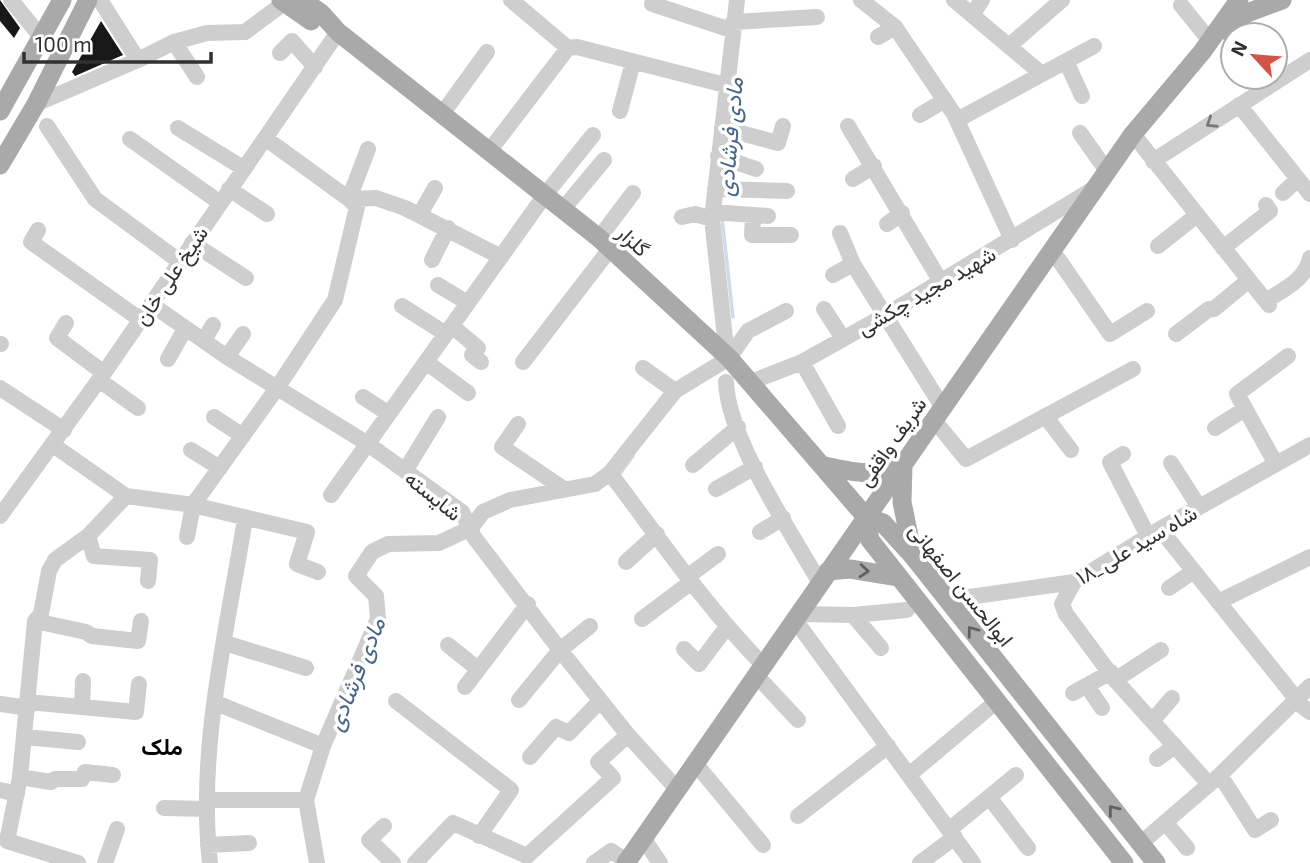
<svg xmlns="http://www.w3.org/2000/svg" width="1310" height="863" viewBox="0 0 1310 863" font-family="'Exo 2',Vazirmatn,sans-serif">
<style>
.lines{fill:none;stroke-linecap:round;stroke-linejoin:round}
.stream{stroke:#cfdbea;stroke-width:3.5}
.building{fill:#181818}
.minor{stroke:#cecece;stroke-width:16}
.major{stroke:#a9a9a9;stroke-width:19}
.oneway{stroke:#787878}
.oneway2{stroke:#616161}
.labels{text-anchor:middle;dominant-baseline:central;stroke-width:7;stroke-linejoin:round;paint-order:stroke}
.street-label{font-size:21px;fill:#313131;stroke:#fff}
.water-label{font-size:23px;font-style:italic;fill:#46668b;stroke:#fff}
.neighbourhood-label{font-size:23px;font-weight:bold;fill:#000;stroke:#fff}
</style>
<rect width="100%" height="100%" fill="#fff"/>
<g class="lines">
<path class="stream" d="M722 218 733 317
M619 475 633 456"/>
</g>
<path class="building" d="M0 0 20 28 14 38 0 21Z
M101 21 123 55 75 76 72 72Z"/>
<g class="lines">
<path class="minor" d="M11 0 41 37
M100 0 138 60 174 42 207 33 245 32 284 3
M511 0 568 48 577 47 729 86
M653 0 652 4 731 30
M861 0 895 27 954 114 1012 240
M954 0 1042 74
M1181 5 1206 36
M972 15 982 0
M733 22 817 17
M878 37 895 27
M174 42 197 77
M1010 45 1062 0
M280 53 292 41 315 67
M1066 61 1082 96
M36 104 138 60
M1239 105 1310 194
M620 111 633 62
M442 114 487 52
M920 115 945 100
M957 120 1094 46
M47 126 95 199 179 261
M848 126 941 282
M178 128 243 168
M722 128 778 143 783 126
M1080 133 1107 171
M1133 134 1269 305
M265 138 349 199 376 198 405 208 501 257
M130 139 219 202
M490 150 568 48
M718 156 756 169
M1153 161 1310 60
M853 179 874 166
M229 189 267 214
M715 189 787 191
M1283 193 1298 179
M563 209 604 160
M713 212 768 216
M420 214 435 188
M753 216 752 235H791
M682 217 695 214 712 219
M887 224 902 213
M38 230 31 242 141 320
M840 233 853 264 943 408
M599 238 633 193
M192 243 246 278
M1158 246 1197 215
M1223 248 1270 211 1266 205
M1052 250 1110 334 1147 311
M432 260 448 228
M833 275 853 264
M438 285 468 303
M1266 301C1282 290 1306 280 1310 258
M151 304 227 357 368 444 462 512 474 537 560 650 628 735 677 789
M402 306 446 334
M824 309 842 337
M66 323 57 338 104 373
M452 326 478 348 472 355 481 362
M1176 334 1209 309H1214L1249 280
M204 340 213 325
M0 344H1
M727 356 712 219 737 0
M227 357 243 334
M168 359 185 329
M426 362 468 393
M523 362 610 249
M802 362 838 426
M643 368 675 391
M99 380 138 408
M726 382C728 439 791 532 820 583
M751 382 802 362 884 316 1093 189
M0 388 64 430
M363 397 389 414
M1045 416 1071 450
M214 417 243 436
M934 420 966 459
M518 424 502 447 564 489
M1215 428 1245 409
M53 445 126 496 193 505 307 532 297 564 318 572
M191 450 220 468
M1123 454 1110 462 1148 536
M966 459 1133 369
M1171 463 1199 507
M1276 464 1237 394 1288 356
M693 465 738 427
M405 471 438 417
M610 473C660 539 705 606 763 665
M716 489 755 467
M331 495 545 195 593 135
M0 516 104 373 338 32
M1160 529 1302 706 1310 712
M760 532 783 518
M88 536 94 556 150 560 148 581
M187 537 193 505 277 388 335 300 357 207 349 199 368 149
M626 562 657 534
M687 577 718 554
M1074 582 1062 604 1066 614 1115 680 1208 783
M1169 588 1194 571
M948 600 1074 582 1160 529 1310 445
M1218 602 1310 557
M799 614 853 615 907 610
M853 615 881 648
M642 619 690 583
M795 620 973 863
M35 621 86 632 92 636 138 641 141 621
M225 643 306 668
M448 645 478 669
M684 649 699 664 726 628
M756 675 798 720
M1115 680 1161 650
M1087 686 1102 708
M465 687 528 604
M1073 693 1111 672
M519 700 560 650 590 626
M396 701 511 790 479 836
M28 702 136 712 139 684
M216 703 323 746
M0 704 28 708
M82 707 83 681
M1153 720 1172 698
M25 737 78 742
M530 757 556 727 569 733 600 701
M1157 759 1175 746
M695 763 763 845
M909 775 997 701
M1220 775 1255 830 1271 820
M20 777 51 782 55 779H82L85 772 113 775
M0 790 17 794
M989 797 1028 848
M207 800H306
M164 808 207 809
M798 816 888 746
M1165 822 1187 848
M384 826 369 840 393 863
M949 830 1016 775
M643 838 660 863
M1140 844 1220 775 1310 686
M208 845 249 843
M78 863 7 841 20 777 35 621 41 614 49 571 55 560 88 536 126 496
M105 863 117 829
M210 863C197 749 227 631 245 519
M317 863 306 800 323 746 378 619 376 596 356 576 372 552 388 544 439 543 471 528 483 512 510 500 595 484 610 473 675 391 729 358 748 331 786 311
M415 863 453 823 527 856 613 778 598 762 628 735
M594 863 611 851 627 861
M920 863 955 837"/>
<path class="major" d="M281 0 311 21
M302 0 321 13 338 32 599 238 729 358 866 517 883 523 913 556 1156 863
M1227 31 1247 13 1282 0
M0 111 62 0
M0 165 36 104 88 0
M825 466C857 473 872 477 903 464L902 502 913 556
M866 517 870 540 1124 863
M828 571 850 569 899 577
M626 863 1133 134 1202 52 1239 0"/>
</g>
<defs><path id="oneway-chevron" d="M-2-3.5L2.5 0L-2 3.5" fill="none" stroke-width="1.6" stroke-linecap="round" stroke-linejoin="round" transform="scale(1.75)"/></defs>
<use class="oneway" href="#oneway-chevron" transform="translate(1211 123) rotate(147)"/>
<g class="oneway2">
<use href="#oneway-chevron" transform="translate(864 571) rotate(5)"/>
<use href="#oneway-chevron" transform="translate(972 631) rotate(-127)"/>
<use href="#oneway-chevron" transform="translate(1113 810) rotate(-129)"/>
</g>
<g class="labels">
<g class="street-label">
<text transform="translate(634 240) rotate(43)">گلزار</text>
<text transform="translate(170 275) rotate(-56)">شیخ علی خان</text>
<text transform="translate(926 290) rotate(-30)">شهید مجید چکشی</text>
<text transform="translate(891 441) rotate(-55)">شریف واقفی</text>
<text transform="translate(434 495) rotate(39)">شایسته</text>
<text transform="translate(1136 544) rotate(-30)">۱۸_شاه سید علی</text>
<text transform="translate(962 584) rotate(51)">ابوالحسن اصفهانی</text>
</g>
<g class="water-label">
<text transform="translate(729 137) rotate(-85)">مادی فرشادی</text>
<text transform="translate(355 674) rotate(-68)">مادی فرشادی</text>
</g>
<g class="neighbourhood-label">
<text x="162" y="746">ملک</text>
</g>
</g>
<g transform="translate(1254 56) rotate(296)"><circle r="33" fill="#ffffff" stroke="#adadad" stroke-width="2"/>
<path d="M0-5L12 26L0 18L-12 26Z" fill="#d45246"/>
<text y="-10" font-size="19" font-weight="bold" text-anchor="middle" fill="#313131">N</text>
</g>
<path d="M24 52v10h187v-10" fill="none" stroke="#313131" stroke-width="3.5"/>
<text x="35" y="52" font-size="21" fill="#313131" stroke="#ffffff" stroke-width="5" paint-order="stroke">100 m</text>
</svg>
